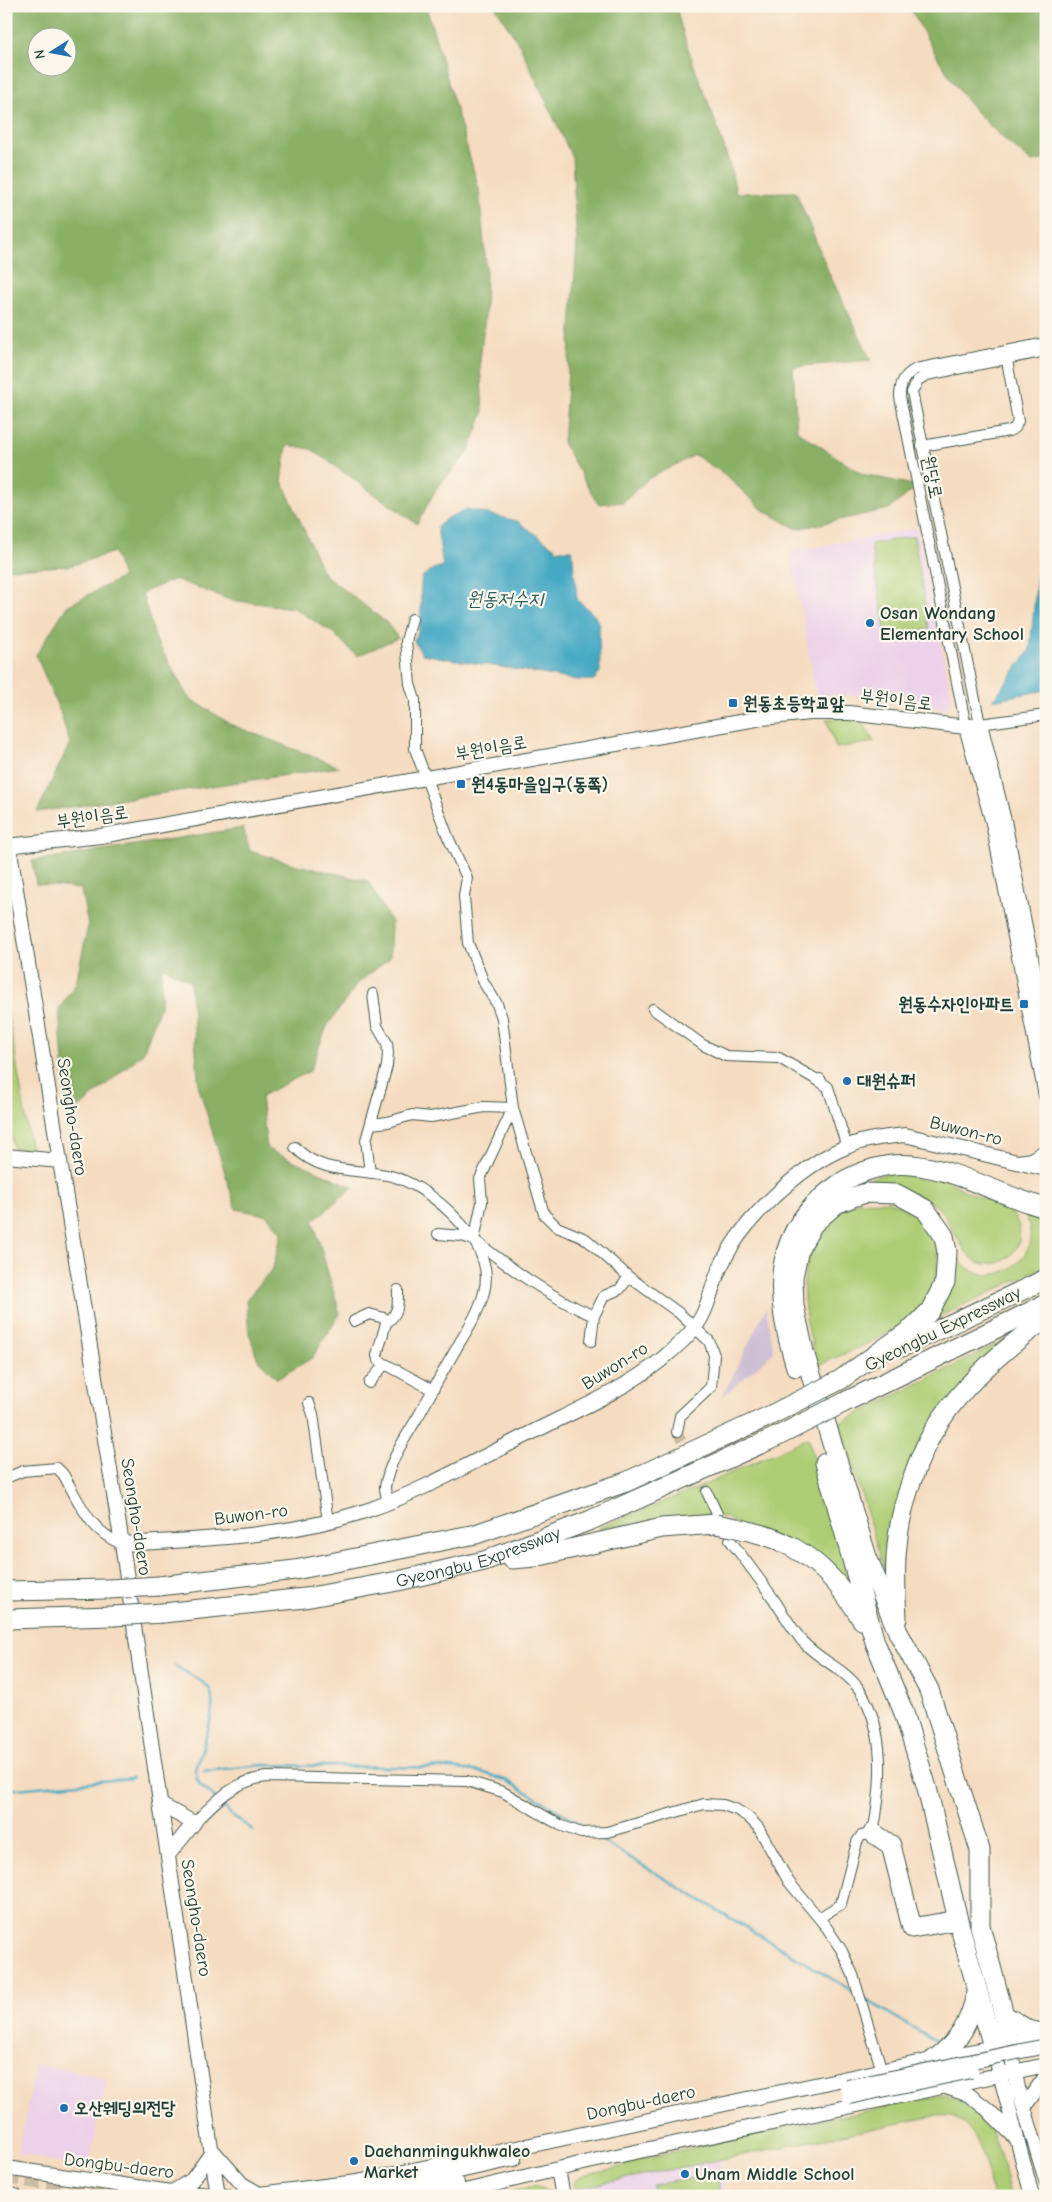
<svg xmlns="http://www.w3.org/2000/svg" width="1052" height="2202" viewBox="0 0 1052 2202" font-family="'Comic Neue','Poor Story',sans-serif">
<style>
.built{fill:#edd0e9}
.industrial{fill:#ccbed4}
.green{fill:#adcd75;stroke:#668554}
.forest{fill:#8ab066;stroke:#54764d;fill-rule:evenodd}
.water{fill:#45a9c4;stroke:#32737c}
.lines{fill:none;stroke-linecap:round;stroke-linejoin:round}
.stream{stroke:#45a9c4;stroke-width:2.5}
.street-tunnel{stroke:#cabba3;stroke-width:10;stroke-dasharray:10 5;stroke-linecap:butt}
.secondary-tunnel{stroke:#cabba3;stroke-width:14;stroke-dasharray:14 7;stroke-linecap:butt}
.street-casing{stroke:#3f5549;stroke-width:12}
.secondary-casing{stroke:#3f5549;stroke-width:16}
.highway-casing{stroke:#3f5549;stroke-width:21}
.street{stroke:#fff;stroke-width:10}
.secondary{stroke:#fff;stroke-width:14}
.highway{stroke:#fff;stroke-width:19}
.secondary-bridge-casing{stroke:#3f5549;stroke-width:16;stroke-linecap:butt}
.highway-bridge-casing{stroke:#3f5549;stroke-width:21;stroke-linecap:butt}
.secondary-bridge{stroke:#fff;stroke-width:14}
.highway-bridge{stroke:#fff;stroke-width:19}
.poi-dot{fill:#1f6fb2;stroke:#fbf7ec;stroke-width:2}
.labels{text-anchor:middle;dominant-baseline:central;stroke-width:4.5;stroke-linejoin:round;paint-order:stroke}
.street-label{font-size:18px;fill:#1f3d34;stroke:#fbf7ec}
.poi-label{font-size:18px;font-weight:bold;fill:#1f3d34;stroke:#fbf7ec;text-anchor:start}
.water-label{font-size:19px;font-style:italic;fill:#2a5d5f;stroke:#fbf7ec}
</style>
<rect width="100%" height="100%" fill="#fbf7ec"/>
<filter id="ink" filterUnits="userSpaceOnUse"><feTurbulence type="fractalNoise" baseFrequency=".02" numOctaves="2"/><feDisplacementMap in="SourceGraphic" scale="10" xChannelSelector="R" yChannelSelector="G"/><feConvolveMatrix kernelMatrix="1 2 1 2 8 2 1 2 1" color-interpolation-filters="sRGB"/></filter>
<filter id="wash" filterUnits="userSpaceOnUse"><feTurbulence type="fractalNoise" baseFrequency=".0096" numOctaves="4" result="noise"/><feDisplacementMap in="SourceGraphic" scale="20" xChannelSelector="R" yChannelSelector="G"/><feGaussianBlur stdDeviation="1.12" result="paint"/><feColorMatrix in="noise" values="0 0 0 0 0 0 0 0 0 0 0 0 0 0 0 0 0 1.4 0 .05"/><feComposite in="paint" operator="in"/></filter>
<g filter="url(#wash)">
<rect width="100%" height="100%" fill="#f5dbbf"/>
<path class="built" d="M917 528 952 699 946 709 869 696 816 694 791 552Z
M36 2064 107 2078 88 2168 18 2154Z
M720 2160 726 2196H575L574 2189Z"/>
<path class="industrial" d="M766 1308 774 1352 722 1397Z"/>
<path class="green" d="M914 536 929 629 886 637 871 544Z
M848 718 864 724 874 742 836 748 826 719Z
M6 1000 31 1150 13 1148 6 1105Z
M891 1172C905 1173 923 1171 936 1175 948 1179 959 1188 970 1193 983 1199 1000 1202 1011 1213 1031 1234 1014 1267 985 1264 959 1261 953 1214 931 1202 904 1187 868 1192 838 1192L846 1186Z
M887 1201C912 1211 933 1224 937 1253 946 1319 865 1344 817 1366 807 1322 794 1285 815 1242 824 1224 837 1211 856 1203 864 1200 878 1202 887 1201Z
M1022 1208 1046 1215V1266L934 1319 954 1253C960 1260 967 1270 977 1273 999 1280 1026 1264 1030 1241 1032 1230 1027 1218 1022 1208Z
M1009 1338 979 1364 893 1515 884 1570 840 1423Z
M808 1438 852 1589 725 1517 693 1515 650 1520 598 1530 599 1528 700 1487Z
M944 2095C951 2097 960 2099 966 2102 997 2120 1002 2165 1010 2196H993C986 2170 982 2130 954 2117 949 2115 941 2116 935 2116L574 2189V2182C595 2166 615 2174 635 2160Z
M718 2174 721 2196H654L652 2185Z
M536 2186 550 2192 551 2196H482Z"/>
<path class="forest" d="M6 6H426L479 189 486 267 485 316 480 360 483 414 468 453 436 489 417 524 311 449 287 445 282 481 324 574 387 623 398 638 357 656 332 632 294 608 230 600 175 579 142 593 155 638 188 697 232 725 340 767 37 812 70 743 60 712 36 655 67 606 123 577 114 552 69 566 6 569V542L11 523 6 498ZM38 38H68V68H38Z
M495 6H676C690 70 724 128 736 193L796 192 828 271 871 360 793 367 797 431 862 474 918 486 889 509 797 529 763 510 724 474 695 455 649 478 623 502 598 504 563 443 577 244 572 157 520 46Z
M909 6H1042L1046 27V159L1032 162C1011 145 990 128 972 107 947 77 928 41 909 6Z
M243 828 250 851 297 865 368 881 391 922 390 958 358 983 327 1026 310 1071 261 1096 267 1149 353 1187 313 1221 340 1314 312 1358 277 1379 258 1360 249 1333 246 1300 273 1268 282 1232 266 1215 236 1209 199 1088 190 981 162 966 161 1003 143 1053 67 1118 59 1009 76 983 88 926 81 889 36 884 32 861Z"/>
<path class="water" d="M467 509 517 521 558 550H572L577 599 595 616 599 624 600 672 594 680C571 682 548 674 525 671 491 665 456 661 422 654L414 641C426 619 418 601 422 577L433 569 443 566 437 527 447 518Z
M1046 519V690L993 700 1030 650 1042 521Z"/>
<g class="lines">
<path class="stream" d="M175 1666C184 1672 201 1679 208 1687 221 1704 201 1750 196 1770 196 1787 205 1788 216 1799
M204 1771 263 1765 451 1768 481 1772 508 1781 581 1824
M6 1790 132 1778
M220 1802 230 1814 253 1830
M602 1841 854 1992
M863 1998 936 2041"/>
</g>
</g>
<g filter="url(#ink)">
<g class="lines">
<path class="street-tunnel" d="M677 1432 707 1492"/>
<path class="secondary-tunnel" d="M6 2177 126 2196"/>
<g class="street-casing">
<path id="street" d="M1046 351 927 375 918 380 912 392 980 724 1046 715
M922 446 1009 431 1015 428 1018 421 1006 355
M412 619 406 641 410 684 415 700V749L448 837 467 878 464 896 468 943 484 983 497 1004 502 1018 513 1108 544 1214 557 1227 586 1239 629 1277 679 1313 709 1341 714 1355 711 1387 680 1416 677 1432
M966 727 900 397C900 383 904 375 916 369L1046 343
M653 1009 703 1045 726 1056 779 1058 819 1081
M820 1079 819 1081 828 1087 847 1147
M371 1124 388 1122 412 1115 431 1117 484 1107 513 1108 480 1179 482 1202 474 1240
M295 1147C320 1175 358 1168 391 1176 427 1185 478 1230 485 1268 490 1293 473 1321 460 1342 446 1366 432 1391 419 1415 406 1437 389 1461 385 1487 385 1492 387 1497 388 1502
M370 1173 366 1140 387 1066 388 1053 387 1043 377 1026 373 994
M438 1234 462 1236 474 1240C512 1269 549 1297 594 1316
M354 1321 369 1314 384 1318 386 1323 377 1355 378 1360 433 1390
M386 1323C399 1314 398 1305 398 1290
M591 1341 594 1316 604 1296 620 1289 629 1277
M369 1383 384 1365
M309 1403 313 1414 328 1522
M6 1478 23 1471 57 1468 63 1474C80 1503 89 1531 122 1544
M707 1492 717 1514
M730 1540C745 1560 761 1581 775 1601 784 1615 793 1630 803 1642 819 1660 845 1669 859 1689 887 1730 882 1787 873 1833L861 1836 857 1842 841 1904 819 1918
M194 1823C216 1801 234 1781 266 1777L467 1781 503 1792 560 1825 581 1833 607 1832 704 1804 723 1805 737 1810 748 1817 758 1827 789 1882 827 1928 842 1951 853 1975 882 2071"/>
</g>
<g class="secondary-casing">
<path id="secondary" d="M966 727 993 823 1046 1096
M6 846 101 836 762 718 810 713H849L966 727 980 724 1004 821 1046 1033
M9 846 122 1544 218 2196
M6 1156 60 1161
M1019 1162 1031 1160 1046 1151
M122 1544C206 1539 290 1537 371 1509 425 1490 476 1460 527 1435 572 1412 621 1392 661 1360 677 1346 696 1331 704 1312 711 1296 714 1279 722 1264 743 1219 800 1166 846 1147 864 1139 885 1137 905 1135L1046 1169
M161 1805 194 1823 168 1855
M1009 2044 1018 2088 1046 2180
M998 2066 1032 2196
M943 2086 969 2095 987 2109 1016 2138
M1024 2107 1046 2076
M6 2168 171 2192 226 2196
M558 2170 563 2196
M172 2192 192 2180 213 2151 242 2184 261 2195
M6 2194 15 2196
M242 2196 357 2182 1045 2036
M345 2196 514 2159
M399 2196 457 2183
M444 2196 588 2162 1046 2065"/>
</g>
<g class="highway-casing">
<g id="highway">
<path d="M902 1347 1046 1279"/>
<path d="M796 1367C774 1294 769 1232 839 1184 859 1171 888 1162 912 1165 960 1170 1000 1196 1046 1208"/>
<path d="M840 1380 913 1328 930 1311 945 1282 947 1252 944 1236 925 1209 897 1194 866 1193 853 1197 836 1204 813 1224 799 1249 793 1277 794 1306 804 1352 867 1557 898 1632 929 1690 980 1850V1926L1004 2015 1009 2044"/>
<path d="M847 1401 1046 1304"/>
<path d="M825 1463 875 1642 904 1713 927 1788 958 1920 993 2047"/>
<path d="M737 1528C751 1532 768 1535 782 1542 817 1558 843 1587 862 1620"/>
<path d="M512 1559 535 1557 662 1528 716 1524"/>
<path d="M159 1586 295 1570 476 1534 626 1482 767 1417"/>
<path d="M6 1591 109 1589"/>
<path id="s1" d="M163 1613 305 1598 398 1581 484 1561 591 1520 776 1437"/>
<path d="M6 1619 113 1616"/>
<path d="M897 1619C896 1595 894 1570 897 1546 900 1508 918 1453 940 1421 967 1381 1006 1347 1046 1319"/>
<path d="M873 1833 891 1845 912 1928 958 1920"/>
<path d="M1004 2015 1028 2030 1046 2034"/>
<path d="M932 2061C961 2041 968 2025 977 1993"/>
</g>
</g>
<use href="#street" class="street"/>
<use href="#secondary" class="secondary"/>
<use href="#highway" class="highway"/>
<g class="secondary-bridge-casing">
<path id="secondary-bridge" d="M847 2087 1046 2046
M849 2097 971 2071"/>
</g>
<g class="highway-bridge-casing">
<path id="highway-bridge" d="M767 1417 840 1380
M776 1437 847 1401
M716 1524 737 1528
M109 1589 159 1586
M113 1616 163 1613"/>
</g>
<use href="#secondary-bridge" class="secondary-bridge"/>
<use href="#highway-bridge" class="highway-bridge"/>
</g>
</g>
<g class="poi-dot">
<circle cx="870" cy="623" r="5"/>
<rect x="728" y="698" width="10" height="10" rx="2.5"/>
<rect x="456" y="779" width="10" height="10" rx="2.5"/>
<rect x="1019" y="999" width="10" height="10" rx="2.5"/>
<circle cx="847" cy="1081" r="5"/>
<circle cx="64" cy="2108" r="5"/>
<circle cx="354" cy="2161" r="5"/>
<circle cx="685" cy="2174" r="5"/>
</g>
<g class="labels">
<g class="street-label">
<text transform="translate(932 477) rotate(79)">원당로</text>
<text transform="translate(896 700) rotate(7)">부원이음로</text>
<text transform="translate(491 748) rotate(-10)">부원이음로</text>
<text transform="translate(92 817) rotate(-8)">부원이음로</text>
<text transform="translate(72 1117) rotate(81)">Seongho-daero</text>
<text transform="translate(966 1131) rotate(14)">Buwon-ro</text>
<text transform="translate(943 1329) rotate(-26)">Gyeongbu Expressway</text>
<text transform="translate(615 1366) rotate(-32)">Buwon-ro</text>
<text transform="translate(251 1515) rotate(-7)">Buwon-ro</text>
<text transform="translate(136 1517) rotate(81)">Seongho-daero</text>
<text stroke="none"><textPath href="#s1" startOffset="321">Gyeongbu Expressway</textPath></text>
<text transform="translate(196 1918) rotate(81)">Seongho-daero</text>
<text transform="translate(641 2103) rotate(-12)">Dongbu-daero</text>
<text transform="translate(119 2166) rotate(7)">Dongbu-daero</text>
</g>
<g class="poi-label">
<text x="880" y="613">Osan Wondang<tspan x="880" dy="21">Elementary School</tspan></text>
<text x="743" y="703">원동초등학교앞</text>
<text x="471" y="784">원4동마을입구(동쪽)</text>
<text x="1014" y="1004" text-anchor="end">원동수자인아파트</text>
<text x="857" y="1081">대원슈퍼</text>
<text x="74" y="2108">오산웨딩의전당</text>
<text x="364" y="2151">Daehanmingukhwaleo<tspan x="364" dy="21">Market</tspan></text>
<text x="695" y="2174">Unam Middle School</text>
</g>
<g class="water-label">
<text x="505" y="599">원동저수지</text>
</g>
</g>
<rect width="1052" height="2202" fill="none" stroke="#fbf7ec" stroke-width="25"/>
<g transform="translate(52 52) rotate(259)"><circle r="24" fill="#fbf7ec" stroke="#a3ada2"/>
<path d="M0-4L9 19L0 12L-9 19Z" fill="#1f6fb2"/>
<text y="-8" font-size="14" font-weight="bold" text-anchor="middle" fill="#1f3d34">N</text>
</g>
</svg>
